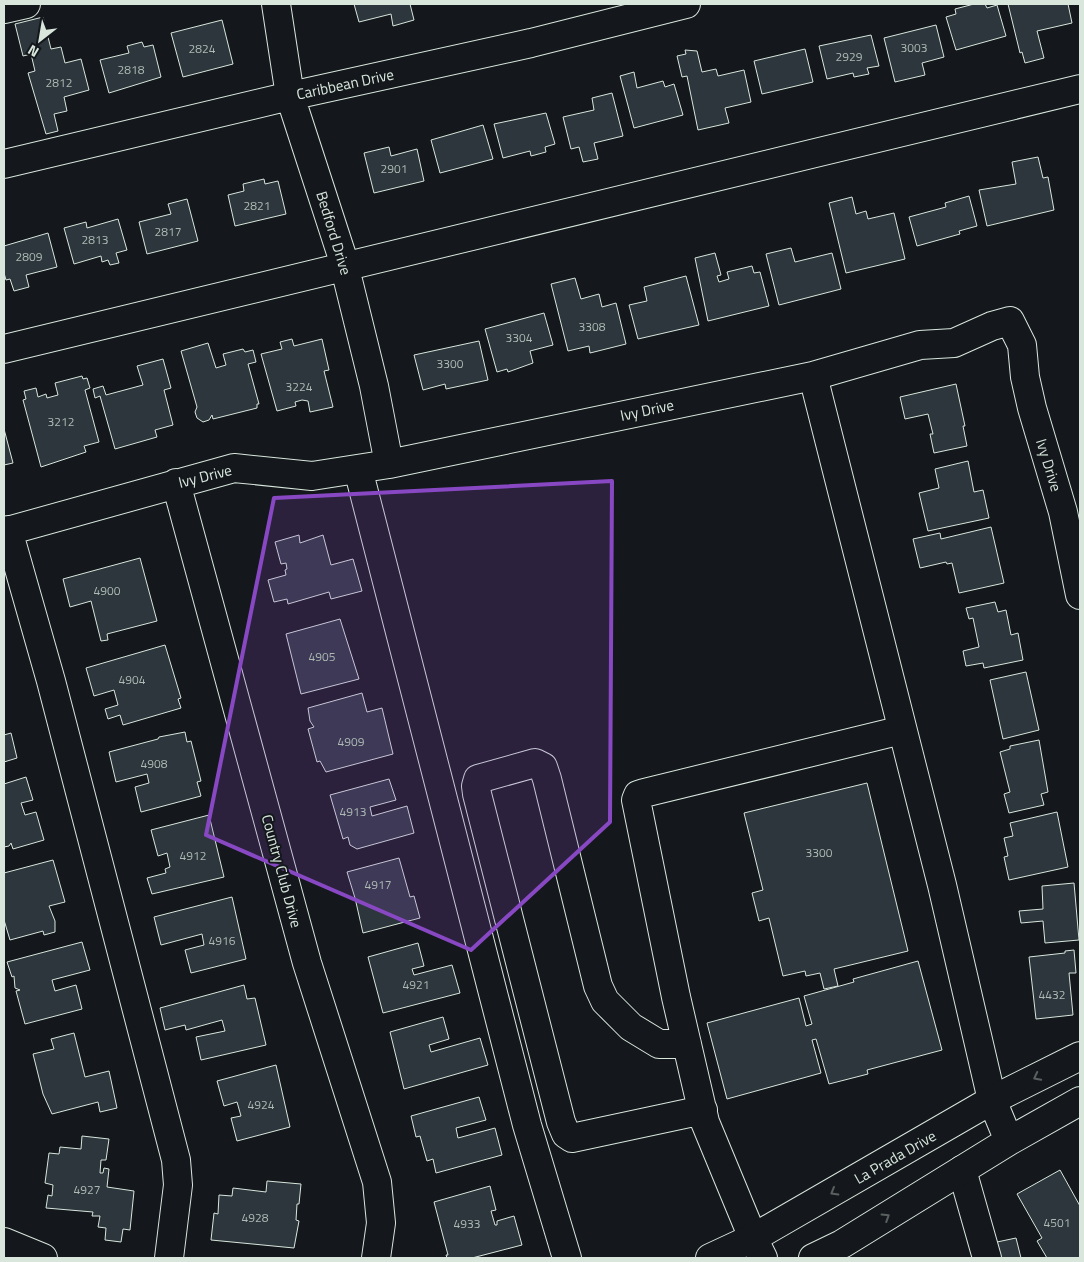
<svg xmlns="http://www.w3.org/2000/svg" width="1084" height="1262" viewBox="0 0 1084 1262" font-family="'Titillium Web',sans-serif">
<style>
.building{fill:#2c363c;stroke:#d8e6dc}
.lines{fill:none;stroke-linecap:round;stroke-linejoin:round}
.minor-casing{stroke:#d8e6dc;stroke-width:30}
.major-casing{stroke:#d8e6dc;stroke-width:30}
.minor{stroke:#14181c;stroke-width:28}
.major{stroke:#14181c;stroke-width:28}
.oneway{stroke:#59605f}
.marked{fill:#8948c3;fill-opacity:0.2;stroke:#8948c3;stroke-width:4;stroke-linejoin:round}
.labels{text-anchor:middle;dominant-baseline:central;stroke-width:4;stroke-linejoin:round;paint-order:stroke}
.number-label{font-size:12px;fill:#adbab4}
.street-label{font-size:15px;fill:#d8e6dc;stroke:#14181c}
</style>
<rect width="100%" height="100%" fill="#14181c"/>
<path class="building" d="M354 4H410L414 20 393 26 391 14 359 22Z
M974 4H985L987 8 997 5 1006 36 956 50 946 17 956 14 955 9Z
M1008 4H1068L1072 23 1037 31 1044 58 1025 63 1022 52 1020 53Z
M43 17 51 49 61 47 65 63 81 59 89 90 64 97 67 111 54 114 58 131 46 134 28 73 35 71 31 54 23 56 15 24Z
M222 20 233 64 183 77 171 33Z
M936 25 944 57 922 63 925 75 895 82 884 38Z
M871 35 879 66 867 68 869 74 854 77 853 73 827 79 819 46Z
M142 42 144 47 153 45 161 77 109 93 100 60 129 53 127 46Z
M805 49 813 82 762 94 754 61Z
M685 50 697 51 702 72 716 69 718 76 744 70 751 102 725 108 729 123 698 130 687 76 682 77 677 56 686 54Z
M634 72 637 88 663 81 665 87 674 84 683 115 634 128 620 76Z
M612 93 623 136 594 143 598 159 583 162 579 147 571 149 563 117 594 110 592 98Z
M546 113 555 144 545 147 546 152 531 156 530 151 503 158 494 124Z
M483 125 493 159 440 173 431 140Z
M389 147 391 156 417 149 424 181 374 193 364 153Z
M1038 157 1043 178 1048 177 1054 210 987 226 979 190 1016 184 1012 162Z
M264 179 265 184 278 181 286 214 235 226 228 195 244 191 243 184Z
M969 196 977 226 959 231 960 234 917 246 909 217 946 207 945 203Z
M852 197 856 214 866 211 868 219 894 213 905 259 846 273 829 203Z
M187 199 198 241 147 254 139 222 171 214 168 204Z
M118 219 127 250 116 253 119 263 110 265 108 260 102 262 101 256 74 264 64 228 86 222 87 228Z
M48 233 57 267 26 275 29 287 14 291 10 279 6 280 4 273V246Z
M791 248 795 262 832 253 841 289 779 305 766 254Z
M715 253 721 275 717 276 719 282 729 279 727 272 752 266 754 273 760 272 769 306 708 321 695 258Z
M686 276 699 325 638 339 629 305 647 301 644 287Z
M575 278 581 299 599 294 602 307 616 303 626 344 590 353 589 346 568 351 551 284Z
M544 313 553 345 530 351 533 363 508 372 507 369 497 372 485 329Z
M292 339 294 346 322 339 329 370 324 371 333 407 310 412 308 401 302 400 295 402 296 406 277 411 261 354 282 349 280 342Z
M479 341 488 380 446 389 445 384 423 390 414 355Z
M208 343 216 368 226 365 223 354 243 349 245 352 253 350 256 362 248 364 259 404H257V408L213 419 212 415 209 420 203 422 197 418 195 412 197 407 181 351Z
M163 359 171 388 164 390 173 425 155 430 157 437 115 449 100 396 95 398 93 389 103 386 106 395 143 385 137 366Z
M82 376 83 379 87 378 90 388 85 390 99 442 84 446 86 452 41 467 23 400 26 399 24 391 36 388 38 397 46 394 47 398 58 395 55 383Z
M956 384 965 426H963L967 446 934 453 930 434H933L928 414 905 419 900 397Z
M4 429 13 463 4 465Z
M968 461 974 492 983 490 989 518 928 531 919 493 939 488 935 469Z
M991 527 1004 583 959 593 952 563 947 564 946 562 920 568 913 539 940 533 941 539Z
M299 535 300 543 323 535 331 565 353 559 362 591 331 599 329 592 288 604 287 599 274 602 268 580 286 575 285 570 287 569 286 563 281 564 275 542Z
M140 558 157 621 107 634 108 640 101 641 91 601 70 607 63 579Z
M995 602 998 612 1006 610 1011 635 1018 633 1023 660 984 668 983 663 966 666 963 651 979 647 973 618 969 619 966 608Z
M340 619 359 679 301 694 286 634Z
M165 645 181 698 178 699 181 708 123 725 120 715 108 719 105 709 118 705 114 690 94 696 86 668Z
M1026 672 1039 730 1003 739 990 680Z
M362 693 367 712 382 708 393 754 326 772 320 761 317 762 308 729 314 727 310 721 308 708Z
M185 732 187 742 191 741 201 781 197 782 201 796 141 812 135 787 149 783 147 774 116 782 109 752 158 739 159 737Z
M11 733 17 758 4 762V735Z
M1039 740 1048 792 1041 794 1044 805 1009 813 1004 794 1010 792 1000 752 1010 749V746Z
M26 777 33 800 21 803 25 815 36 812 44 840 13 849 11 843 9 846 4 847V784Z
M389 779 396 800 370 807 372 816 407 806 414 833 357 849 350 845 348 837 343 839 330 795Z
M867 783 908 951 834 969 838 986 824 989 820 973 806 976 805 971 783 976 769 918 759 921 752 893 763 890 744 813Z
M1057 812 1068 867 1009 880 1004 857 1008 856 1004 838 1013 836 1010 823Z
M209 815 224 877 152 894 147 878 166 873 165 869 170 867 167 853 158 856 151 830Z
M399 858 410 897 414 896 420 918 363 933 355 898 347 872Z
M53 860 65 902 49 906 55 921V932L44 935 43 931 10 940 4 920V873Z
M1074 883 1079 940 1045 943 1043 921 1021 923 1019 911 1043 909 1042 886Z
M232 897 246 959 191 973 185 950 204 945 202 934 161 945 154 917Z
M82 942 90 970 52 980 55 991 76 985 82 1009 25 1024 16 991 20 990 15 988 14 976 12 977 7 962Z
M418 943 424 966 412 969 414 975 452 965 460 993 383 1013 368 957Z
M1074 950 1076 973H1069L1073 1015 1036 1019 1029 957 1065 953V951Z
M918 961 942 1050 867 1070 868 1074 829 1084 816 1039 812 1040 821 1073 727 1099 707 1023 799 998 806 1026 812 1024 804 996 854 982 853 979Z
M244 985 247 999 255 998 266 1045 201 1060 196 1037 225 1031 222 1020 186 1030 185 1025 165 1030 160 1008Z
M443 1017 449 1039 429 1045 431 1052 480 1038 488 1065 404 1089 390 1032Z
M74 1033 85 1077 109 1071 117 1108 100 1112 98 1102 52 1114 43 1094 33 1054 54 1049 51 1039Z
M276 1065 290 1127 237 1141 231 1118 241 1116 237 1102 224 1106 217 1081Z
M479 1097 486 1120 456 1128 458 1138 495 1128 502 1155 436 1173 433 1159 427 1161 420 1136 416 1137 411 1116Z
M82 1136 109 1139 106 1160H101L100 1173H103L104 1168 109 1169 107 1187 134 1191 130 1230 123 1229 121 1242 105 1240 106 1228 98 1227 100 1216H92L93 1212 46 1208 48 1195 52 1196 53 1185 45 1183 49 1153 59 1154 60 1147 81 1149Z
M1060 1170 1080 1206V1258H1047L1037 1241 1042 1238 1017 1194Z
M267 1181 301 1184 299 1204H297L296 1220 299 1221 294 1248 211 1240 214 1213 218 1214 219 1195 232 1196 233 1188 266 1192Z
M490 1186 496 1210 491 1211 495 1225H497V1221L514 1216 522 1245 472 1258H447L446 1255H448L434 1202Z
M1016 1238 1021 1258H1001L997 1242Z"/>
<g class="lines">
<g class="minor-casing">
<path id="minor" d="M276 4 290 96 342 256 374 386 389 464
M4 9 26 4
M4 164 290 96 531 43 686 4
M4 349 1080 89
M813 376 942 885 992 1100
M358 469 527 1125 567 1258
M176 483 307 963 377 1182 381 1223 376 1258
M8 530 51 681 176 1160 178 1185 169 1258
M4 532 234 468 312 476 389 464 813 376 920 345 954 343 992 326 1010 321 1022 345 1025 377 1032 408 1063 512 1080 595
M687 1044H659L631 1027 605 1001 598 986 547 779 543 767 535 763 478 779 476 786 477 794 561 1122 566 1134 572 1138 703 1110
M962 1170 987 1258
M763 1258 753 1238 705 1122 676 997 636 800 638 795 644 793 902 730"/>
</g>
<g class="major-casing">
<path id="major" d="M992 1100 1009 1141
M4 1242 43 1258
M710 1258 753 1238 992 1100 1080 1056
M813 1258 842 1244 1009 1141 1080 1101"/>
</g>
<use href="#minor" class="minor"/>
<use href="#major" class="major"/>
</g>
<defs><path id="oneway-chevron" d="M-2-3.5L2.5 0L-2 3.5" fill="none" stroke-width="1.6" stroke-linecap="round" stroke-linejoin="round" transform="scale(1.25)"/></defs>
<g class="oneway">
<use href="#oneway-chevron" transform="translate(1037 1077) rotate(153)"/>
<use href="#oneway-chevron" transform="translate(834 1192) rotate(150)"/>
<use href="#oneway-chevron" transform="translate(886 1217) rotate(-32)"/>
</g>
<path class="marked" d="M612 481 610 822 471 950 206 835 274 498Z"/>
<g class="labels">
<g class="number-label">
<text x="914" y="47">3003</text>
<text x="202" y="48">2824</text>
<text x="849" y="56">2929</text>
<text x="131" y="69">2818</text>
<text x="59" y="82">2812</text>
<text x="394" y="168">2901</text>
<text x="257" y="205">2821</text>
<text x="168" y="231">2817</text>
<text x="95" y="239">2813</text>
<text x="29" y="256">2809</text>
<text x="592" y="326">3308</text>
<text x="519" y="337">3304</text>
<text x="450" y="363">3300</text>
<text x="299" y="386">3224</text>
<text x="61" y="421">3212</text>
<text x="107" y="590">4900</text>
<text x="322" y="656">4905</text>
<text x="132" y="679">4904</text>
<text x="351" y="741">4909</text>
<text x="154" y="763">4908</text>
<text x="353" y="811">4913</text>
<text x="819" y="852">3300</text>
<text x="193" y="855">4912</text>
<text x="378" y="884">4917</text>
<text x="222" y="940">4916</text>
<text x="416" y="984">4921</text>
<text x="1052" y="994">4432</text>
<text x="261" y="1104">4924</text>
<text x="87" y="1189">4927</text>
<text x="255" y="1217">4928</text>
<text x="1057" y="1222">4501</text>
<text x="467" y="1223">4933</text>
</g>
<g class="street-label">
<text transform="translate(345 84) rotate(-12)">Caribbean Drive</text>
<text transform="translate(334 233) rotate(73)">Bedford Drive</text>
<text transform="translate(647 410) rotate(-12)">Ivy Drive</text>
<text transform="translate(1049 465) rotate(73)">Ivy Drive</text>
<text transform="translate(205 476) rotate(-14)">Ivy Drive</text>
<text transform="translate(282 871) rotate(75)">Country Club Drive</text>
<text transform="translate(895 1157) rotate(-30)">La Prada Drive</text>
</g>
</g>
<rect width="1084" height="1262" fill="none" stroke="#d8e6dc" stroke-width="10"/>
<g transform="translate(40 40) rotate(211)" stroke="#14181c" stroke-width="4" paint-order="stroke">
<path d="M0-4L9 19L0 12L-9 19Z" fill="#d8e6dc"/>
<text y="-8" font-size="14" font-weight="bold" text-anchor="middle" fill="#d8e6dc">N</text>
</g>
</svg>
